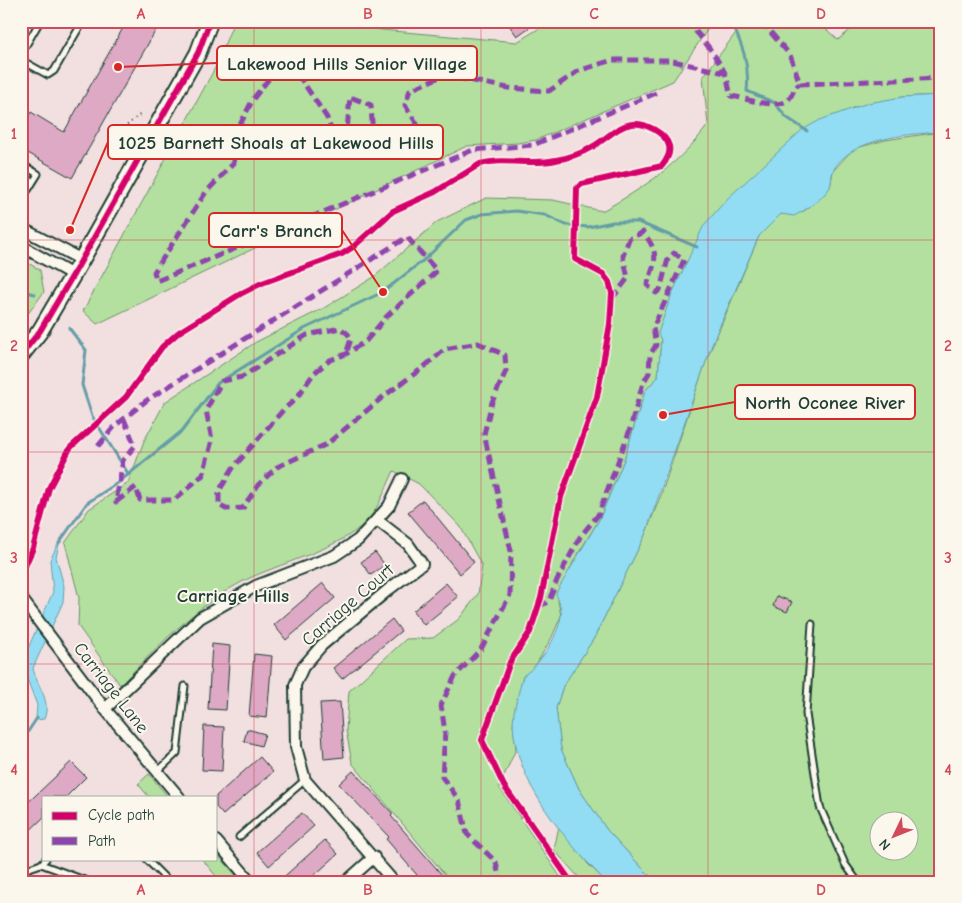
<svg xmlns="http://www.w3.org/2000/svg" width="962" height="903" viewBox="0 0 962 903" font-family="'Comic Neue',sans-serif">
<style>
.green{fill:#b3e09e;stroke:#698e69;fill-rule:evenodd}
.water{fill:#93ddf4;stroke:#659da7}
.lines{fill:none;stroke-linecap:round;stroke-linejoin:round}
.stream{stroke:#659da7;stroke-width:3}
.building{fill:#dda9c4;stroke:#1f3d34}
.service-casing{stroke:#1f3d34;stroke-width:9}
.minor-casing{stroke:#1f3d34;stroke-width:14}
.secondary-casing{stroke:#1f3d34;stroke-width:19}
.path{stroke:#1f3d34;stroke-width:2;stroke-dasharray:1 4;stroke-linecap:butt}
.service{stroke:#fbf7ec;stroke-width:5}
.minor{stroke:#fbf7ec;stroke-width:10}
.secondary{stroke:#fbf7ec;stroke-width:15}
.quiet{stroke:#8e44ad;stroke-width:5;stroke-dasharray:10 5;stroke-linecap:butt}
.cycleway-casing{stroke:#fbf7ec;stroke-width:9}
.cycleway{stroke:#d6006c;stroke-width:6}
.grid{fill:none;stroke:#d1495b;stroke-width:1;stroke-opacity:0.55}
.labels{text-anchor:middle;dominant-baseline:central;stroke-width:4;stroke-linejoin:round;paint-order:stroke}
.street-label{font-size:18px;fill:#1f3d34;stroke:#fbf7ec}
.neighbourhood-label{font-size:19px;font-weight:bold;fill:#1f3d34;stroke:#fbf7ec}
.leader{fill:none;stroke:#d62828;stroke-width:2}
.callout-dot{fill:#d62828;stroke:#fbf7ec;stroke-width:2}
.callout{fill:#fbf7ec;stroke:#d62828;stroke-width:2}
.callout-label{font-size:19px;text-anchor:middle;font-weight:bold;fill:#1f3d34}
.neatline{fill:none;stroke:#d1495b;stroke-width:2}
.grid-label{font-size:16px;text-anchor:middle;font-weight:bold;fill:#d1495b}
</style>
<rect width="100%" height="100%" fill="#f2e0e0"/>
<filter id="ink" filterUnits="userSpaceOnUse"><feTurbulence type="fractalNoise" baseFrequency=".02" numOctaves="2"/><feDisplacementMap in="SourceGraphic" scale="10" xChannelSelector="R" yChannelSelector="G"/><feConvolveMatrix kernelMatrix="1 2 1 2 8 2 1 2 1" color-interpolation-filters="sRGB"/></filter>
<g filter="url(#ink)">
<path class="green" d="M234 21H336L382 30 517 42 551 21H713L673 81 536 140 518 143 467 146 97 324 83 311 215 68Z
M737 21H817L838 40 861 21H941V95L902 97 852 108 661 340 658 377 645 391 624 460 600 518 573 562 558 601 561 616 552 637 534 668 523 676 513 724 516 749 499 787 564 882H451L352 763 346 730 349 691 406 639 433 638 459 619 478 594 482 566 460 526 419 484 394 471C387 485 381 502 372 515 347 549 275 563 238 584 192 609 156 649 120 685L78 626 79 598 65 543 89 509 128 483 144 441 165 402 256 342 324 308 374 277 437 222 486 198 553 200 602 211C644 188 679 164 708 125L703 77 741 26Z
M941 132V882H655L607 830 579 789 569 767 561 749 556 708 563 686 594 638 645 535 661 495 706 361 759 236 781 214 804 211 815 202 830 187 833 171 853 149 885 140ZM880 820H910V850H880Z
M21 259 40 270 44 292 21 323Z
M149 774 168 797H149L138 784Z
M559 826 588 864 606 882H583L554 850Z
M216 853 236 875 221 882 202 859H216Z"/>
<path class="water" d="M941 95V132C908 134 849 138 833 171 831 176 832 182 830 187 823 199 806 210 794 216L781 214 759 236 714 339 645 535 594 638 563 686 556 708 561 749 579 789 607 830 655 882H606C567 842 516 784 513 725 513 709 519 692 523 676 540 664 557 639 561 616 562 609 558 600 556 593L600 518 624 460 645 391 658 377 661 340 658 333 671 296 704 225 728 198 802 130 820 120 868 103 902 97Z
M60 540 56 557 64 586 63 602 33 668C36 685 52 700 44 719L36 720 37 705 27 679 25 655 53 592 50 560Z"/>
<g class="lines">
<path class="stream" d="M731 21C742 45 750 64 747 91L775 103 786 117 807 131
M21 291 35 294
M69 328 86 350 82 385 92 416 129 475
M59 543 87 503 119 482 182 431 218 383 304 329 383 292 425 259 466 220 482 214 516 211 545 215 566 225 588 227 613 222H638L697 247
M21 742 37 718"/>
</g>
<path class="building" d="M127 21H161L72 178 21 149V129L31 112 64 132Z
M506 21H525L530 27 517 36Z
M423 500 474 562 460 574 408 512Z
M375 552 385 565 371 575 361 562Z
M323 583 335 598 286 640 274 625Z
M446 583 458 597 424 625 413 611Z
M777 596 792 602 787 612 773 606Z
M392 619 401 631 342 679 333 668Z
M212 644 230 646 226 710 208 709Z
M254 654 272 656 267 718 249 716Z
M340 702 344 757 324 759 320 703Z
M204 726 224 727 222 771 202 770Z
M247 729 265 734 261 746 244 741Z
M260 757 273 772 223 815 216 807V796Z
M71 762 86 777 66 797H44V817L21 839V809Z
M353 771 393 814 391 816 443 876 436 882H423L386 839 389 837 339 784Z
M302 813 314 826 269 866 257 852Z
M325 840 338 854 307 882H278Z"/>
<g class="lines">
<g class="service-casing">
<path id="service" d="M412 21 413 23
M21 54 40 21
M21 60 48 75 54 71 83 21
M21 164 38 174 28 190 21 191
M812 624 806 714 820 807 845 864 858 882
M158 771 177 753 185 686
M239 837 305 780
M146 859 169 882
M41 864 90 882
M21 871 41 864 46 859"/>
</g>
<g class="minor-casing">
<path id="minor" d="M21 228 82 260
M21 246 73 275
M377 520 408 544 422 564 388 590 322 645 303 667 295 685 296 747 305 780 394 882
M21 598 105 709 179 797
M105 709 200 618 256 586 334 556 358 540 389 506 402 479
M216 841 251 882
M346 882 374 857"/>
</g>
<g class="secondary-casing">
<path id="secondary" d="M21 355 40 331 73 275 198 53 210 21"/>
</g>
<path class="path" d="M115 128 120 131 142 113"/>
<use href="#service" class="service"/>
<use href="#minor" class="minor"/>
<use href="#secondary" class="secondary"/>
<path class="quiet" d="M684 21C697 29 718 59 725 73 728 80 729 89 731 96 747 98 774 110 788 100 793 96 793 87 800 84
M761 21 790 55 800 84 941 78
M656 93 533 145 473 150 157 281 154 272 206 192 234 163V137L253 99 278 67 301 79 327 118 337 147 345 152 350 97 371 105 373 139H405L417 124 405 105 410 90 444 75 508 88 549 91 578 71 613 60H669L725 73
M124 419 135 446 123 460 116 502 136 487 140 500H174L203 475 212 440 206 410 222 381 242 377 307 335 340 328 348 334 351 339 346 354
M98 446 115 426 147 400 407 237 437 271 387 316 366 341 346 354 330 360 314 373 296 399 284 409 233 468 219 491V505L226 509 243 508 258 485 277 467 327 444 384 396 424 367 445 349 478 343 505 355 506 371 492 402 484 434 511 551 510 595 481 649 455 676 441 705 445 732 442 777 459 800 467 834 496 862 500 882
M538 607 549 601 557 580 580 537 598 515 629 432 643 383 649 373 650 355 656 345 653 328 684 260 674 253 668 259 660 290 656 293 647 285C656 260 660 254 643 232L629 239 623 256 628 278 612 299"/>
<g class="cycleway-casing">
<path id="cycleway" d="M21 355 40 331 73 275 198 53 210 21
M21 575 33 548 49 488 70 448 126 397 162 347 179 332 242 293 262 283 342 254 353 247 393 211 435 192 480 164C505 157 531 166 556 160 568 158 582 153 592 147 605 140 617 126 632 124 644 122 666 133 669 146 671 154 666 161 662 166L582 184 577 188 575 259 603 274 609 282 612 293 610 324 597 397 561 497 541 598 530 632 510 662 482 740 504 786 571 882"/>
</g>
<use href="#cycleway" class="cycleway"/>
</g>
</g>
<path class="grid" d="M254 21V882M481 21V882M708 21V882M21 240H941M21 452H941M21 664H941"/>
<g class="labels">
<g class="street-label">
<text transform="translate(348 605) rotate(-41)">Carriage Court</text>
<text transform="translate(111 688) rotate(52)">Carriage Lane</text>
</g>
<g class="neighbourhood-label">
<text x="233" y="596">Carriage Hills</text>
</g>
</g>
<path class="leader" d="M118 67L217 63M70 230L108 142M383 292L342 230M663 415L735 402"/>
<g class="callout-dot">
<circle cx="118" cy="67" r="5"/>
<circle cx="70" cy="230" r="5"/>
<circle cx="383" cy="292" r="5"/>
<circle cx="663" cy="415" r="5"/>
</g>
<g class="callout">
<rect x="217" y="46" width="260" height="34" rx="5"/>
<rect x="108" y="125" width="335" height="34" rx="5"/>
<rect x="209" y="213" width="133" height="34" rx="5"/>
<rect x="735" y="385" width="180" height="34" rx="5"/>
</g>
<g class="callout-label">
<text x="347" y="70">Lakewood Hills Senior Village</text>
<text x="276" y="149">1025 Barnett Shoals at Lakewood Hills</text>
<text x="276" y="237">Carr's Branch</text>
<text x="825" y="409">North Oconee River</text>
</g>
<rect width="962" height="903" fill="none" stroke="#fbf7ec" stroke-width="55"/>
<rect x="42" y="796" width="175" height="65" fill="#fbf7ec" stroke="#a3ada2"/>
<rect x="52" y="812" width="25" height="8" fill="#d6006c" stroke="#a3ada2"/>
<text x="88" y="820" font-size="15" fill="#1f3d34">Cycle path</text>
<rect x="52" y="837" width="25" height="8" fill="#8e44ad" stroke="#a3ada2"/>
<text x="88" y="846" font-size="15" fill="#1f3d34">Path</text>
<g transform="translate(894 836) rotate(227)"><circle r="24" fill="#fbf7ec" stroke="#a3ada2"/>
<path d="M0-4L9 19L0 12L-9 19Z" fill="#d1495b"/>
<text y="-8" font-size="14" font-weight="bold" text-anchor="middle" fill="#1f3d34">N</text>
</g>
<rect x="28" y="28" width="906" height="848" class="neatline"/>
<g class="grid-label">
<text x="141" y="19">A</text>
<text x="368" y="19">B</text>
<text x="594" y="19">C</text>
<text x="821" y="19">D</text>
<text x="14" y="139">1</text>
<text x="948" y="139">1</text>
<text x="14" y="351">2</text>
<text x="948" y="351">2</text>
<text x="14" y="563">3</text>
<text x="948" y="563">3</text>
<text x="14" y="775">4</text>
<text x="948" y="775">4</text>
<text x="141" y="895">A</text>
<text x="368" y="895">B</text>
<text x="594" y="895">C</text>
<text x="821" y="895">D</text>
</g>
</svg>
